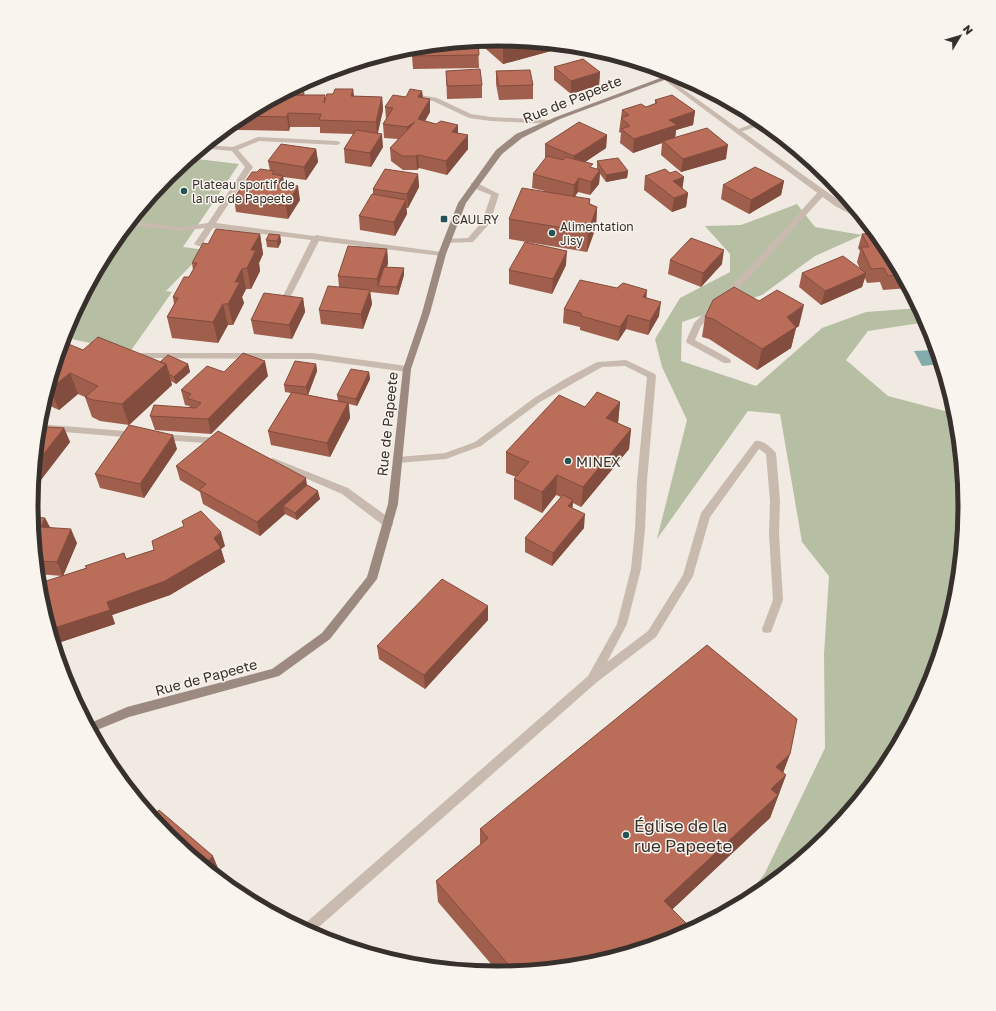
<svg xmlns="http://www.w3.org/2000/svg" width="996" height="1011" viewBox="0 0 996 1011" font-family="'Golos Text',sans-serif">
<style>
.green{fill:#b6bfa3}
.water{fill:#84abac}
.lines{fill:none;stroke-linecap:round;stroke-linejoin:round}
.lane{fill:#c9baaf;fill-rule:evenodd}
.street{fill:#c9baaf;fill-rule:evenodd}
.secondary{fill:#9c8a80;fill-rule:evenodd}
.wall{fill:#a05e4c}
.shaded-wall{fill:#824c3e}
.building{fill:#ba6d58;stroke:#824c3e}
.poi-dot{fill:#255456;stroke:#f9f4ee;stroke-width:1.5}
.labels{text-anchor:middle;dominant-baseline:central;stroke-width:3;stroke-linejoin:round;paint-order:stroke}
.far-poi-label{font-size:12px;fill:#38302c;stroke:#f9f4ee;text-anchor:start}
.street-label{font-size:14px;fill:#38302c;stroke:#f9f4ee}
.poi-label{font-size:14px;fill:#38302c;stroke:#f9f4ee;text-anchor:start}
.near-poi-label{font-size:17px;fill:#38302c;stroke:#f9f4ee;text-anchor:start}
.rim{fill:none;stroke:#38302c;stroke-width:5}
</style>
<rect width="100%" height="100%" fill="#f1eae2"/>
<path class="green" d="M189 158 239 164 183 247 206 250 166 291 172 292 130 352 63 337 67 327 110 246 168 175Z
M797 204 815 227 862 235 815 256 762 295 682 322 681 361 756 386 822 328 866 312 920 308 927 322 868 331 846 360 888 396 956 414 965 506 956 597 929 684 886 765 828 836 757 894 744 901 765 873 825 748 824 654 829 576 802 542 780 414 748 411 657 539 687 420 662 367 655 339 680 298 730 272V254L705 226 741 225Z"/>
<path class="water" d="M933 350 941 364 922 366 914 351Z"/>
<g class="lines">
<path class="lane" d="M409 93 437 98 471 114 491 117 550 120 553 122 550 124 491 121 469 118 433 101 407 96V94Z
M746 111 752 114 761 125 740 132H736V130L752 124 743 113Z
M258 137 337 141 341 143 337 145 259 141 238 150 253 167 216 223 314 236 317 235 321 236 442 252 446 254 442 256 319 241 291 296 287 299 283 296 311 240 213 228 201 246H198L194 244 205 228 181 231 127 225 130 221 181 227 208 223 245 167 232 151 200 148 205 145 233 147Z
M471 183H477L499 194 490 223 473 242 444 243V239H447L468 238 482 222 491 195 471 187Z
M819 191H822L826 193 751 276 701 326 695 340 730 359 731 361 730 363H724L687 343 686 341 694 323 745 272Z
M132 353H312L407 366 411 369 407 372 312 359 129 358 128 356Z
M626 360 655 374 656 376 647 481 645 529 641 569 627 624 607 662 648 631 683 575 701 513 755 441C762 439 771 447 776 453L780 501 779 534 783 600 771 632 767 633 763 632 762 629 773 600 769 534 770 501 766 454 759 449 710 517 693 576 656 637 597 682 312 933 301 927 588 676 617 624 631 569 635 529 637 481 647 377 625 366 602 367 540 402 481 446 446 459 398 463 393 460 398 457 445 453 475 442 534 398 565 379 597 362Z
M39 424 137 432 142 435 137 438 39 430Z
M161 434 221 438 226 441 221 444 161 440 156 437Z
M273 458 348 488 392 520 393 523 392 526H384L342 494 270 463 268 461 270 459Z"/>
<path class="street" d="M665 76 841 202 858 211 863 218H858L835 206 663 79V77Z"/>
<path class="secondary" d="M668 71 674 73 667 79 560 119 522 138 502 154 466 203 446 254 430 313 411 369 398 504 377 579 330 639 279 676 129 717 92 732 88 724 127 707 272 669 322 633 367 577 388 504 403 369 422 313 438 254 458 203 496 150 516 134 556 117 663 77Z"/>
</g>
<path class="wall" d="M498 38 562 45V48L503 64 478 42 479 68 413 69 412 56 413 47Z
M554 67 600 72 599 85 571 94 554 80Z
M446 71 482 85V98L447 99Z
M496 71 533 85V99L499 100 496 84Z
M296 87 304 95 326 98 333 94 353 89 354 96 382 97 383 110 378 133 383 147 371 167 345 163 344 149 353 134 320 133V127H290L289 131 237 130 236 120 239 117Z
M422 91 423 98 430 112 425 121 436 124 458 125V133L468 149 447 175 419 168 417 170H403L391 161 390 148 398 139 384 138 383 124 386 119 385 107 406 97Z
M655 100 695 111 693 125 676 130 675 138 726 159 681 172 661 155 662 143 633 153 620 143 621 133 619 132 622 110 646 107 655 104Z
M607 135 606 148 585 162 592 168 597 169V161L628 171 627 178 606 182 600 174 599 184 590 195 578 192 575 196 597 207 596 227 587 252 509 239V219L545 191 532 188 533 174 546 158 545 157V144Z
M780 135 788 142H786Z
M316 149 318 162 306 180 283 177 284 184 300 200 288 219 236 212 234 198 257 172 270 171 268 161Z
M670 173 684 177 682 189 688 193 686 207 672 212 644 190 645 176Z
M418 174 419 187 408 208H406L407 214 395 236 360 230 359 216 373 195V189Z
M784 181 781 195 749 214 721 199 723 185Z
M260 234 263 254 259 263 260 271 251 289H246L242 297 244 303 233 325H228L218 343 172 338 167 317 174 304 173 297 189 277 193 270 192 263Z
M862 234 886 246 909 288 883 290 880 282 867 283 865 278 862 287 821 305 799 287 802 273 860 269 857 262 860 251 858 248Z
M280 235 281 242 278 248 267 247 266 240Z
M387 249 388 263 387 267 404 268V275L398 295 370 292 372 304 363 329 321 324 319 310 339 287 338 276Z
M670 260 722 264 701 287 668 274Z
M566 265 552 294 509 284V270Z
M303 298 305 312 292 339 254 334 251 320Z
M647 298 659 316 648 335 626 329 618 341 580 330V327L563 323 564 309Z
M705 317 799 326 796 328 791 348 757 370 709 339 702 337Z
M61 345 83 350 160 362 188 364 190 372 176 384 171 381 172 385 129 425 100 421 92 417 85 397 78 394 59 410 48 405 45 398Z
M316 364 317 371 308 395 303 394 338 401 337 395 369 372 370 379 357 406 349 404 350 418 330 457 271 445 268 431 291 393 285 392 284 385Z
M224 372 268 376 211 434 155 430 150 416 190 407 189 406 185 405 181 390Z
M620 402 618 423 631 429 629 449 581 507 573 503 572 508 584 528 552 566 525 552V538L561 497 556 495 542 513 514 499V479L516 477 506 473V452L585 407Z
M39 425 47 427 64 428 70 442 37 485 33 484Z
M177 449 144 498 100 488 95 474Z
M176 466 307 485 320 499 297 520 285 514 260 536 203 504 200 492 180 480Z
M32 517 45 518 50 527 77 543 63 576 86 568 85 566 126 559 154 550 184 526 182 521 225 546 221 549 225 562 170 595 112 615 115 624 61 642 62 576 38 574Z
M488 606V620L425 689 379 659 377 646Z
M790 754 783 773 786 775 770 818 672 909 691 928 690 930 676 937 589 964 498 972 438 902 436 881 480 845V829Z"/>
<path class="shaded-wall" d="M519 41 562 45V48L503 64V45Z
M600 72 599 85 571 94V81Z
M353 89 354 103 351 96Z
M422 91 423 104 418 97Z
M382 97 383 110 377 135 376 122Z
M430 99V112L418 133V119Z
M695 111 693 125 676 130 675 139 663 141 662 143 633 153 634 139 669 120Z
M288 113 290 127 289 131 287 117Z
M415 122 408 141 407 127Z
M458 125V139L452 132Z
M382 134 383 147 371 167 370 153Z
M468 135V149L447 175 446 161Z
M607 135 606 148 573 170 574 156Z
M728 145 726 159 681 172 683 159Z
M316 149 318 162 306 180 304 167Z
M418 155 419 168 417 170 416 156Z
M600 170 599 184 590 195 591 182Z
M628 171 627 178 606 182V175Z
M418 174 419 187 408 208 407 194Z
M283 176 285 190 278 183Z
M684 177 682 191 673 181Z
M579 178 578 192 573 199 574 185Z
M784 181 781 195 749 214 751 200Z
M298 186 300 200 288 219 286 206Z
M688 193 686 207 672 212 674 198Z
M406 200 407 214 395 236 394 222Z
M597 207 596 227 587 252 588 232Z
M260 234 263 254 259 263 260 271 251 289 247 268 251 250Z
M280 235 281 242 278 248 277 241Z
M387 249 388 263 381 286H378L377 279Z
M724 250 722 264 701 287 703 273Z
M567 251 566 265 552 294 553 279Z
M404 268V275L398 295 397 287Z
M242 269 246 289 242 297 244 303 233 325 228 304 235 282Z
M866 273 862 287 821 305 825 291Z
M370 290 372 304 363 329 361 314Z
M647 290 646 304 643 297Z
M303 298 305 312 292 339 289 325Z
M661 302 659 316 648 335 650 321Z
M223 304 228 325 218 343 213 322Z
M804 305 799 326 796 328 791 348 757 370 762 349 787 317Z
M628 315 626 329 618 341 620 327Z
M265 361 268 376 211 434 208 419Z
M166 364 172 385 129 425 122 404Z
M188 364 190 372 176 384 174 377Z
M316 364 317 371 308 395 306 387Z
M369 372 370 379 357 406 356 399Z
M70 373 78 394 59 410 50 389Z
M620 402 618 423 606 418Z
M348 403 350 418 330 457 327 443Z
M64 428 70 442 37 485 34 478 35 465Z
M631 429 629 449 581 507 583 487Z
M173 435 177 449 144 498 140 484Z
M557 475 556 495 542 513V492Z
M306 478 308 492 283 506 285 514 260 536 257 522Z
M318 491 320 499 297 520 295 513Z
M573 500 572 514 568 506Z
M585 514 584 528 552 566 553 553Z
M45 518 52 532 41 527Z
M71 529 77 543 63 576 57 562Z
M221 532 225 546 221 549 225 562 170 595 112 615 115 624 61 642 54 628 107 602 214 538Z
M488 606V620L425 689 424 675Z
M790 754 781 778 776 767Z
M786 775 770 818 659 922 664 901 771 789Z
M213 856 218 868 213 873 204 865Z"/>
<path class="building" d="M498 38 519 41 503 45 496 39Z
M478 40 479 55 412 56 413 47Z
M583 59 600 72 571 81 554 67Z
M480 69 482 85 447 86 446 71Z
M530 70 533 85 499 86 496 71Z
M303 86 304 95H293V96L276 97 296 87Z
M335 89H353L351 96 382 97 376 122 319 120 321 114 288 113 287 117 240 116 276 97H293V95H325L324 103 327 94H333Z
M410 89 422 91 418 97 430 99 418 119 436 124 441 121 458 125 452 132 468 135 446 161 418 155 416 156H402L390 148 415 122 407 127 383 124 393 108 385 107 393 95 406 97Z
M672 95 695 111 669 120 677 125 634 139 621 129 630 126 621 118 629 115 622 110 641 104 646 107 657 103 655 100Z
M579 122 607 135 574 156 545 144Z
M707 128 728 145 683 159 663 141Z
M356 130 382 134 370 153 344 149Z
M281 144 316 149 304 167 268 161Z
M547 156 563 160 566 157 593 164 590 167 600 170 591 182 579 178 574 185 533 174Z
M618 158 628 171 606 175 597 161Z
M755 167 784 181 751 200 723 185Z
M260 169 274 171 272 174 283 176 278 183 298 186 286 206 234 198 252 172H257Z
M385 169 418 174 407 194 373 189Z
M665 169 670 173 676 171 684 177 673 181 688 193 674 198 645 176Z
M522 188 590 199 589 204 597 207 588 232 509 219Z
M372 194 406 200 394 222 359 216Z
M216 229 260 234 251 250H256L247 268 242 269 235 282H240L228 304H223L213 322 167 317 178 298 173 297 184 277H189L197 263H192L203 243 208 244Z
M876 233 886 246 902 275 888 276 884 268 871 269 861 247H869L862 234Z
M269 234 280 235 277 241 266 240Z
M691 238 724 250 703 273 670 260Z
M525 242 567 251 553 279 509 270Z
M348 246 387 249 377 279 338 276Z
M843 256 866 273 825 291 802 273Z
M384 267 404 268 397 287 378 286Z
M580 280 617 288 623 283 647 290 643 297 661 302 650 321 628 315 620 327 581 316V313L564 309Z
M328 286 370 290 361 314 319 310Z
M734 287 759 301 777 290 804 305 787 317 796 327 762 349 713 319 705 317 713 300Z
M264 293 303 298 289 325 251 320Z
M98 337 166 364 122 404 93 400 85 397 98 386 70 373 50 389 48 388 52 374 58 369 54 367 61 345 66 343 83 350Z
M243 353 265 361 208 419 150 416 154 405 196 408 201 403 187 398 191 394 181 390 207 366 224 372Z
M168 355 188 364 174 377 169 374 166 364 160 362Z
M295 361 316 364 306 387 284 385Z
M351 369 369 372 356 399 337 395Z
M292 392 348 403 327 443 268 431Z
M597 392 620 402 606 418 631 429 583 487 557 475 542 492 514 479 529 462 506 452 559 395 585 407Z
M39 425 47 427 64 428 35 465Z
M129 425 173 435 140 484 95 474Z
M218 431 306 478 257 522 199 490 206 484 176 466Z
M307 485 318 491 295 513 283 506Z
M563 495 573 500 568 506 585 514 553 553 525 538Z
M201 511 221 532 214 538 221 548 165 581 107 602 110 610 54 628 43 582 87 568 85 566 124 553 126 559 154 550 152 541 184 526 182 521Z
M32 517 45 518 41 527 71 529 57 562 36 561Z
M442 579 488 606 424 675 377 646Z
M707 645 797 719 790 754 776 767 786 775 771 789 778 795 664 901 691 928 688 931 676 937 589 964 514 971 436 881 488 838 480 829Z
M159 810 213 856 204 865 168 836 152 817Z"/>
<g class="poi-dot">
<circle cx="184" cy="191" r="4"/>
<rect x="440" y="215" width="8" height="8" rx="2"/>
<circle cx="552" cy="233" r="4"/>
<circle cx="568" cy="461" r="4"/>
<circle cx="626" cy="835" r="4"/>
</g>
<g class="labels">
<g class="far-poi-label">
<text x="192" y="184">Plateau sportif de<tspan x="192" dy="14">la rue de Papeete</tspan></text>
<text x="452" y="219">CAULRY</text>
<text x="560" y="226">Alimentation<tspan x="560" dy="14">Jisy</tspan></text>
</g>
<g class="street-label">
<text transform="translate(572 99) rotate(-22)">Rue de Papeete</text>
<text transform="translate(387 424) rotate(-84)">Rue de Papeete</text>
<text transform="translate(206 677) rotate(-15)">Rue de Papeete</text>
</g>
<g class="poi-label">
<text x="576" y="461">MINEX</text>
</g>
<g class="near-poi-label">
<text x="634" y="825">Église de la<tspan x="634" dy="20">rue Papeete</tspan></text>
</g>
</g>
<path d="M0 0H996V1011H0ZM38 506a460 460 0 1 1 920 0a460 460 0 1 1-920 0Z" fill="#f9f4ee" fill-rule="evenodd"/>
<path class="rim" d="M38 506a460 460 0 1 1 920 0a460 460 0 1 1-920 0Z"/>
<g transform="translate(960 36) rotate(52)" stroke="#f9f4ee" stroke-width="3" paint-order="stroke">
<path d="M0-3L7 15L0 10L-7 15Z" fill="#38302c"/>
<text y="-6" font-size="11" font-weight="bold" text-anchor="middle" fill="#38302c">N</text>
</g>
</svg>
